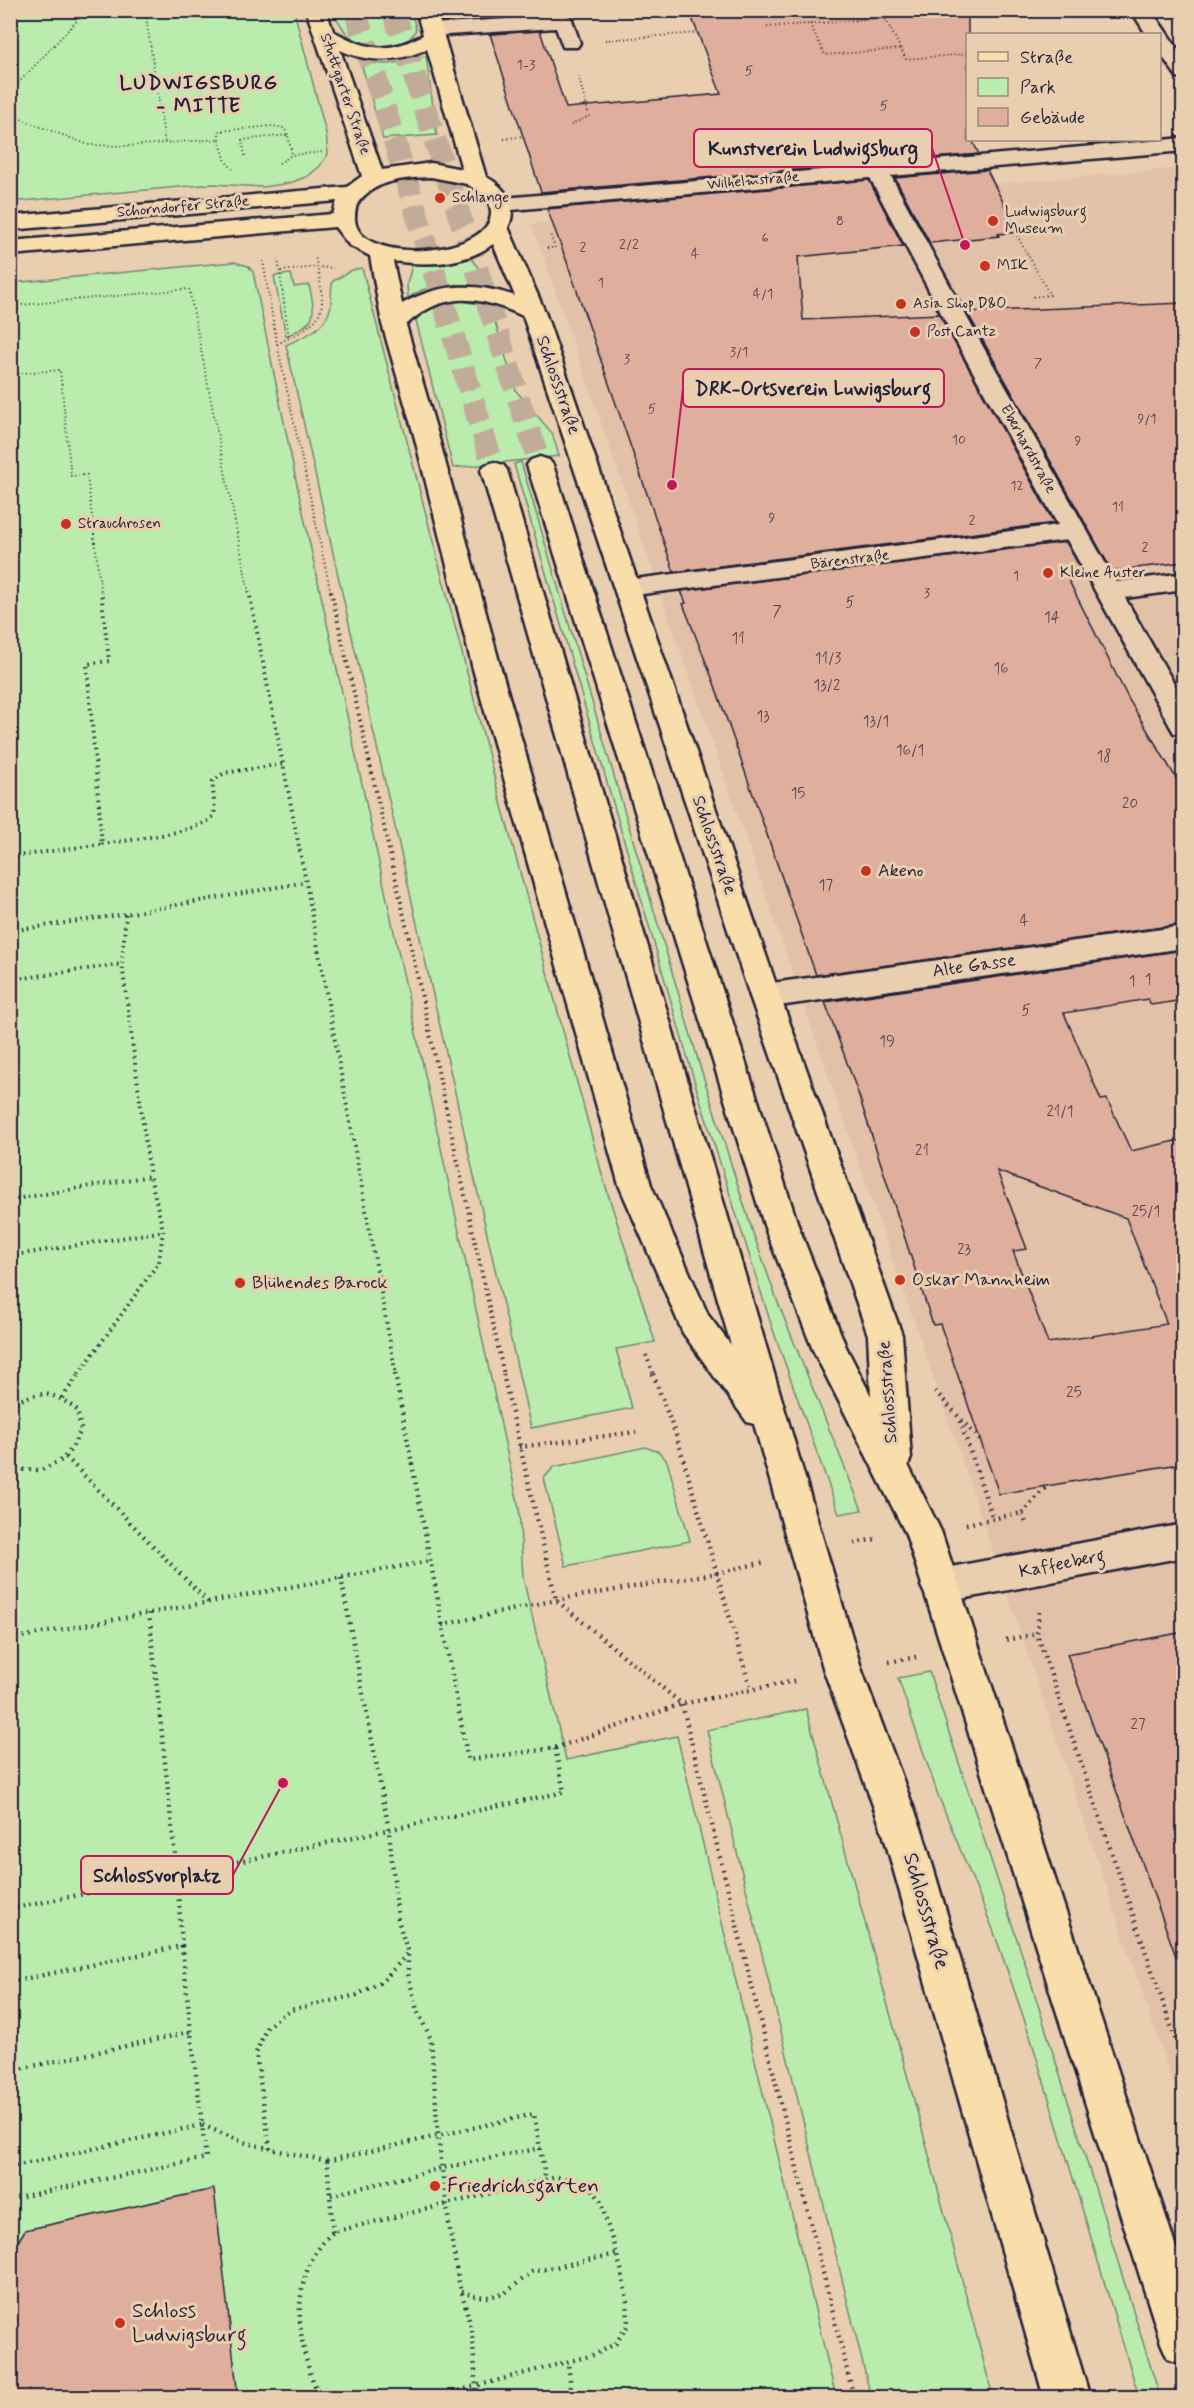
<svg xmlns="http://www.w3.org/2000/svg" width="1194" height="2408" viewBox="0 0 1194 2408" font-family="Mynerve,sans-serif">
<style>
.built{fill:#e2c1a8}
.green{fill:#baedad;stroke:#6e8874;stroke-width:1.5}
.building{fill:#e0ae9d;stroke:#22223b;stroke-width:1.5;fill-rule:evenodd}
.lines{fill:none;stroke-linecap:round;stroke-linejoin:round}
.major-tunnel{stroke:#c1ac99;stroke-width:23;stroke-dasharray:23 11;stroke-linecap:butt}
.minor-casing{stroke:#22223b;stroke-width:5}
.major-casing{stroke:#22223b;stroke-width:5}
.path-far2{stroke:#22223b;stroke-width:2;stroke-dasharray:1 3;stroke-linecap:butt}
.path-far1{stroke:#22223b;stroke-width:4;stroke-dasharray:1.5 4.5;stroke-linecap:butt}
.path{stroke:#22223b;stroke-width:4.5;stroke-dasharray:1.5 5;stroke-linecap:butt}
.minor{fill:#e9ceb0;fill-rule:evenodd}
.major{fill:#f9deab;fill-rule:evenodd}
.poi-dot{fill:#c8321e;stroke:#e9ceb0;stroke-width:2}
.labels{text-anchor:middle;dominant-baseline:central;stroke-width:6;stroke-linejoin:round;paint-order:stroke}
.far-number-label{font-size:14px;fill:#524554}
.far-street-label{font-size:15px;fill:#22223b;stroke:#e9ceb0}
.far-poi-label{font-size:15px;fill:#22223b;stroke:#e9ceb0;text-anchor:start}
.number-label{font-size:15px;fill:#524554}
.street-label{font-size:18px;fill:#22223b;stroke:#e9ceb0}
.poi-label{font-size:18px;fill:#22223b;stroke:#e9ceb0;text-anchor:start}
.far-district-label{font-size:20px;font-weight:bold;letter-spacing:1.5px;fill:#22223b;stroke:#e9ceb0}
.near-street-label{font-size:21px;fill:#22223b;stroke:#e9ceb0}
.near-poi-label{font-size:21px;fill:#22223b;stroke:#e9ceb0;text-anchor:start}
.leader{fill:none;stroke:#c2185b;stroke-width:2}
.callout-dot{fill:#c2185b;stroke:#e9ceb0;stroke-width:2}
.callout{fill:#e9ceb0;stroke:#c2185b;stroke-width:2}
.callout-label{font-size:20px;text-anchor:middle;font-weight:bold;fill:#22223b}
</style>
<rect width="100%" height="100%" fill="#e9ceb0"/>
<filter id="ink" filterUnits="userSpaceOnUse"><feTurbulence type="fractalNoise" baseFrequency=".0167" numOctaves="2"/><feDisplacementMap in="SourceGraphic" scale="12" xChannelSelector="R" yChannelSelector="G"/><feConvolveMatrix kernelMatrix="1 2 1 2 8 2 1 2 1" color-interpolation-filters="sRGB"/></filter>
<g filter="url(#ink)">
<path class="built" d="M1183 168V2113L954 1436 532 224Z"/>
<path class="green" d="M11 10 294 11 326 133 328 154 320 166 308 176 290 183 263 187 213 184 11 202Z
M329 11H411L416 28C414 37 408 40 400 44 381 52 356 47 344 30 339 22 337 17 329 11Z
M426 56 437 135 383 139 361 63 390 64Z
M470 257 479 269 484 286C459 284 430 281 408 298L407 284 413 262Z
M234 262 248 266 253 272 294 471 519 1508 523 1578 566 1760 677 1736 836 2397H11V283Z
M362 268 496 784 603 1178 655 1342 616 1349 632 1408 531 1428 286 345C305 336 327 329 331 305 332 296 330 289 333 281L352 270Z
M291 274 294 287 309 285C316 315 317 323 286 336L274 276Z
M462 301 477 304 493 315 516 391 552 433 559 456 453 468 416 320C426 304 444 302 462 301Z
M521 462 699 1063 753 1233 778 1303 862 1510 839 1514 772 1327 697 1090 514 464Z
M645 1447 659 1452 667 1461 690 1541 566 1566 544 1478 554 1467Z
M929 1672 1030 1979 1160 2397H1139L1031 2039 994 1932 938 1795 898 1678Z
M806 1709 922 2129 993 2397H871L707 1730Z"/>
<path class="building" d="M483 10H533L535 15 485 18Z
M689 10H968V140H972L979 154 541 192 490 34 540 31 566 108 721 94Z
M987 170 1018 232 998 234 999 236 930 243 895 178Z
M869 180 903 246 798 257 803 320 939 314 1054 523 674 572 567 262 547 209Z
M1184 303V562L1112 571 967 312Z
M1066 542 1084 575 1067 577 1129 700 1184 791V924L816 975 714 683 683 604 686 603 681 591Z
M1184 950V1000L1151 1005 1148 999 1064 1013 1101 1100 1107 1099 1131 1151 1184 1139V1463L999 1494 940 1324 933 1325 858 1093 825 1002ZM997 1171 1126 1218 1167 1324 1048 1343 1013 1251 1027 1249Z
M1184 1632V1961L1178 1962 1067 1654Z
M214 2189 238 2397H10V2255L25 2230Z"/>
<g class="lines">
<path class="major-tunnel" d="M355 10 494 470
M393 10 540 465"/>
<g class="minor-casing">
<path id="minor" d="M1131 10H1151L1184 58V79L1177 77 1160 53V34H1146Z
M564 15 571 17 580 43 577 47H563L556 28 432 36 425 34 422 30 425 26 432 24Z
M1184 138V151L891 176 977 336 1116 582 1184 573V590L1125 598 1184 701V735L1174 733 1170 726 1067 540 627 596 618 594 614 588 618 582 627 580 1058 525 953 336 870 178 501 211 493 209 490 204 493 199Z
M1184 926V948L765 1008 754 1004 750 996 754 988 765 984Z
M1184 1524V1557L940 1603 927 1598 921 1586 927 1574 940 1569Z"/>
</g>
<g class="major-casing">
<path id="major" d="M306 10H326L333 31C368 50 387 54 423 35L416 10H436L486 177C505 186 519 207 508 227L545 312 780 996 902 1335 911 1458 908 1465 941 1531 1184 2272V2365L1168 2359 1161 2343 906 1534 813 1350 765 1228 527 465 531 460 540 457 549 460 553 465 799 1228 846 1347 871 1396 868 1335 750 996 523 316C479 296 444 290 406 325L438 435 501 669 651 1185 708 1315 731 1345 481 470 485 465 494 462 503 465 507 470 862 1671 923 1833 1090 2398H1044L883 1833 824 1671 754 1424 747 1422 683 1333 619 1185 473 669 414 435 382 324 370 256 349 245 335 227 10 255V241L333 214 337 201 10 230V216L347 187 362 176ZM427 49 462 169 431 163 382 170 340 50C370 64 398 62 427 49ZM431 177 467 184 485 196C525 254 355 272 355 218 355 212 356 204 360 200 378 180 404 178 431 177ZM493 244 515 296C475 282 438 283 402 304L393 261C426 266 465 265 493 244Z"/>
</g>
<path class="path-far2" d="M145 10 165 143
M810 24 825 55 900 49
M767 27 885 18 906 59 968 54
M605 40 697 33
M10 92 87 10
M10 115 89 145 126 146 219 139 226 162 233 169
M571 125 589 116 578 75
M219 139V131L273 126 284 128 288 135
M504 139 523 136
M245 156 242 140 288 135 292 155
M279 163 292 155 323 152
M1015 232 1050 295 1032 297
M547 248H555L550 234
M278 259 289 338
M263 261 277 344 331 593
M281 271 317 267 333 268
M10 306 189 289 249 593
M277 344C331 318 326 311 315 256
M10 374 60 370 71 476 87 475 101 593"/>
<path class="path-far1" d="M249 591 306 882 396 1375
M331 591 413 956 504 1375
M102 844C121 841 210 832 214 814 216 807 212 790 213 781L224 773 284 764
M10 857 102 844 87 664 109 661 101 591
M126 914 122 964 150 1176
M10 931 126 914 306 882
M10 980 122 964
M10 1200 150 1176 163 1230 159 1262 78 1375
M10 1256 164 1231
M646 1355 654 1375"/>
<path class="path" d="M395 1374 468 1760 555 1748 682 1704 799 1680
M503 1374 556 1600 682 1704 854 2398
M653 1374 677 1438 751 1690
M935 1391 981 1441
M62 1398 79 1374
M10 1405C38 1391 51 1389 77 1410L81 1430 71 1449 62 1460 41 1470H25L10 1467
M960 1421 993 1519
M519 1447 636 1432
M66 1457 208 1602
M1022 1513 1047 1486
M966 1524 1022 1513 1026 1523
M854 1543 876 1539
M341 1578 389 1830 398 1920 408 1953V1974L417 2010 431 2039 438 2135 449 2224 458 2278 472 2331 476 2386 432 2398
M1039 1612 1037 1634 1184 2064
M149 1613 177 1875 564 1792 555 1748
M442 1625 556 1600 717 1573 765 1562
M10 1639 430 1561
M1006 1640 1037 1634
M889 1662 916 1657
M10 1909 177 1875 182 1946
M10 1982 182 1946 191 2032
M10 2071 191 2032 202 2125 10 2167
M327 2161 270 2149 256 2053 267 2027 290 2010 357 1995 383 1981 407 1954
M331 2195 442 2168 541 2148
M10 2199 206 2158 202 2125 243 2142 270 2149
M333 2232 327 2161 534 2114 546 2181
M462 2291 475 2296 489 2297 505 2293 532 2272 616 2254
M320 2398C296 2345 286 2276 333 2232L557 2177 588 2183 600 2200 621 2269 627 2300 628 2325 616 2343 597 2354 476 2386 477 2398
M556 2398 564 2395 571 2388 568 2363"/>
<use href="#minor" class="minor"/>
<use href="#major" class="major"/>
</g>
</g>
<g class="poi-dot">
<circle cx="440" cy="198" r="6"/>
<circle cx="993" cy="221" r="6"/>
<circle cx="985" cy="266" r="6"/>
<circle cx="901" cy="304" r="6"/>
<circle cx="915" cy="332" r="6"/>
<circle cx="66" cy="524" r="6"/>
<circle cx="1048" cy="573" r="6"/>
<circle cx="866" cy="871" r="6"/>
<circle cx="900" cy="1280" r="6"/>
<circle cx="240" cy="1283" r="6"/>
<circle cx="435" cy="2186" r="6"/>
<circle cx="120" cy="2323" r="6"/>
</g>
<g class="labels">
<g class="far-number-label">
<text x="526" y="65">1-3</text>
<text x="749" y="71">5</text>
<text x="884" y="106">5</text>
<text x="840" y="221">8</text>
<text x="765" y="238">6</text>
<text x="629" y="244">2/2</text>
<text x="583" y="247">2</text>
<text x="695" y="254">4</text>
<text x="601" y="283">1</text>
<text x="763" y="294">4/1</text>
<text x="739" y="352">3/1</text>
<text x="627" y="359">3</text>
<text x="1038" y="363">7</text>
<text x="652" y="409">5</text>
<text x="1147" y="419">9/1</text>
<text x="959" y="440">10</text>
<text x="1078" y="441">9</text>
<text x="1017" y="486">12</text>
<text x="1118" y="507">11</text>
<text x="772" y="518">9</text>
<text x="972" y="520">2</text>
<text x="1145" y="547">2</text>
<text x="1016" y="576">1</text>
<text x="927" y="593">3</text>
</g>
<g class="far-street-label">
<text transform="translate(345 94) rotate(71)">Stuttgarter Straße</text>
<text transform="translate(753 181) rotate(-5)">Wilhelmstraße</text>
<text transform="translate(183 207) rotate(-5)">Schorndorfer Straße</text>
<text transform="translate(1028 449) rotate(61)">Eberhardstraße</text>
<text transform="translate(850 560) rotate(-7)">Bärenstraße</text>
</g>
<g class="far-poi-label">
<text x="452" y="198">Schlange</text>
<text x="1005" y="212">Ludwigsburg<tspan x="1005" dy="17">Museum</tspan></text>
<text x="997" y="266">MIK</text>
<text x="913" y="304">Asia Shop D&amp;O</text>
<text x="927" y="332">Post Cantz</text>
<text x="78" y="524">Strauchrosen</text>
<text x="1060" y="573">Kleine Auster</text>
</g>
<g class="number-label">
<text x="850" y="603">5</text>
<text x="777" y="612">7</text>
<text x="1052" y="618">14</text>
<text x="738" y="639">11</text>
<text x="828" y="659">11/3</text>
<text x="1001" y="669">16</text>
<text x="827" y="686">13/2</text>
<text x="763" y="717">13</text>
<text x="876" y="722">13/1</text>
<text x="910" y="751">16/1</text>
<text x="1104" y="757">18</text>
<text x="798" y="794">15</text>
<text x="1130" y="804">20</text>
<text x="826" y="886">17</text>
<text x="1024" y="921">4</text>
<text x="1148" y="980">1</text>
<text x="1132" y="982">1</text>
<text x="1026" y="1011">5</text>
<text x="887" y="1042">19</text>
<text x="1060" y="1112">21/1</text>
<text x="922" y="1151">21</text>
<text x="1146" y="1212">25/1</text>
<text x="964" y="1250">23</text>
<text x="1074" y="1393">25</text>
<text x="1138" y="1725">27</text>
</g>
<g class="street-label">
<text transform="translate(558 385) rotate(71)">Schlossstraße</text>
<text transform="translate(714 845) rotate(71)">Schlossstraße</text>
<text transform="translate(974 966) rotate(-8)">Alte Gasse</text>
<text transform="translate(888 1392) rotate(-94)">Schlossstraße</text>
<text transform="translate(1062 1564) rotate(-11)">Kaffeeberg</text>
</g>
<g class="poi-label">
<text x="878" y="871">Akeno</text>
<text x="912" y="1280">Oskar Mannheim</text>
<text x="252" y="1283">Blühendes Barock</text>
</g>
<g class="far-district-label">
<text x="199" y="83">LUDWIGSBURG<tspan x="199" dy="23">- MITTE</tspan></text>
</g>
<g class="near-street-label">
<text transform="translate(926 1911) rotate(74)">Schlossstraße</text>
</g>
<g class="near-poi-label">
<text x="447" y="2186">Friedrichsgarten</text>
<text x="132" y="2311">Schloss<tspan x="132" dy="24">Ludwigsburg</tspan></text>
</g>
</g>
<path class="leader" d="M965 245L932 148M672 485L683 388M283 1783L233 1875"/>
<g class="callout-dot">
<circle cx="965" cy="245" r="6"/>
<circle cx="672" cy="485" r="6"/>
<circle cx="283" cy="1783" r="6"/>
</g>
<g class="callout">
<rect x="694" y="129" width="238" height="38" rx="6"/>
<rect x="683" y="369" width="261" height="38" rx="6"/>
<rect x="81" y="1856" width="152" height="38" rx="6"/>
</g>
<g class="callout-label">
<text x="813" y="155">Kunstverein Ludwigsburg</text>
<text x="813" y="395">DRK-Ortsverein Luwigsburg</text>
<text x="157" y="1882">Schlossvorplatz</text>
</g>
<rect width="1194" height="2408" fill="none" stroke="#e9ceb0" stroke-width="36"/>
<rect x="18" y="18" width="1158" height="2372" fill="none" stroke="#22223b" stroke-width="2" filter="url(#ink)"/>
<rect x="966" y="33" width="195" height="108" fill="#e9ceb0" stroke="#998981" stroke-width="1.5"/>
<rect x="978" y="52" width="30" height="9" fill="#f9deab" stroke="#998981" stroke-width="1.5"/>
<text x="1020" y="63" font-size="18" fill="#22223b">Straße</text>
<rect x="978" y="78" width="30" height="18" fill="#baedad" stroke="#998981" stroke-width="1.5"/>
<text x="1020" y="93" font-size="18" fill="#22223b">Park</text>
<rect x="978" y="108" width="30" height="18" fill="#e0ae9d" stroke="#998981" stroke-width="1.5"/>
<text x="1020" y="123" font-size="18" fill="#22223b">Gebäude</text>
</svg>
